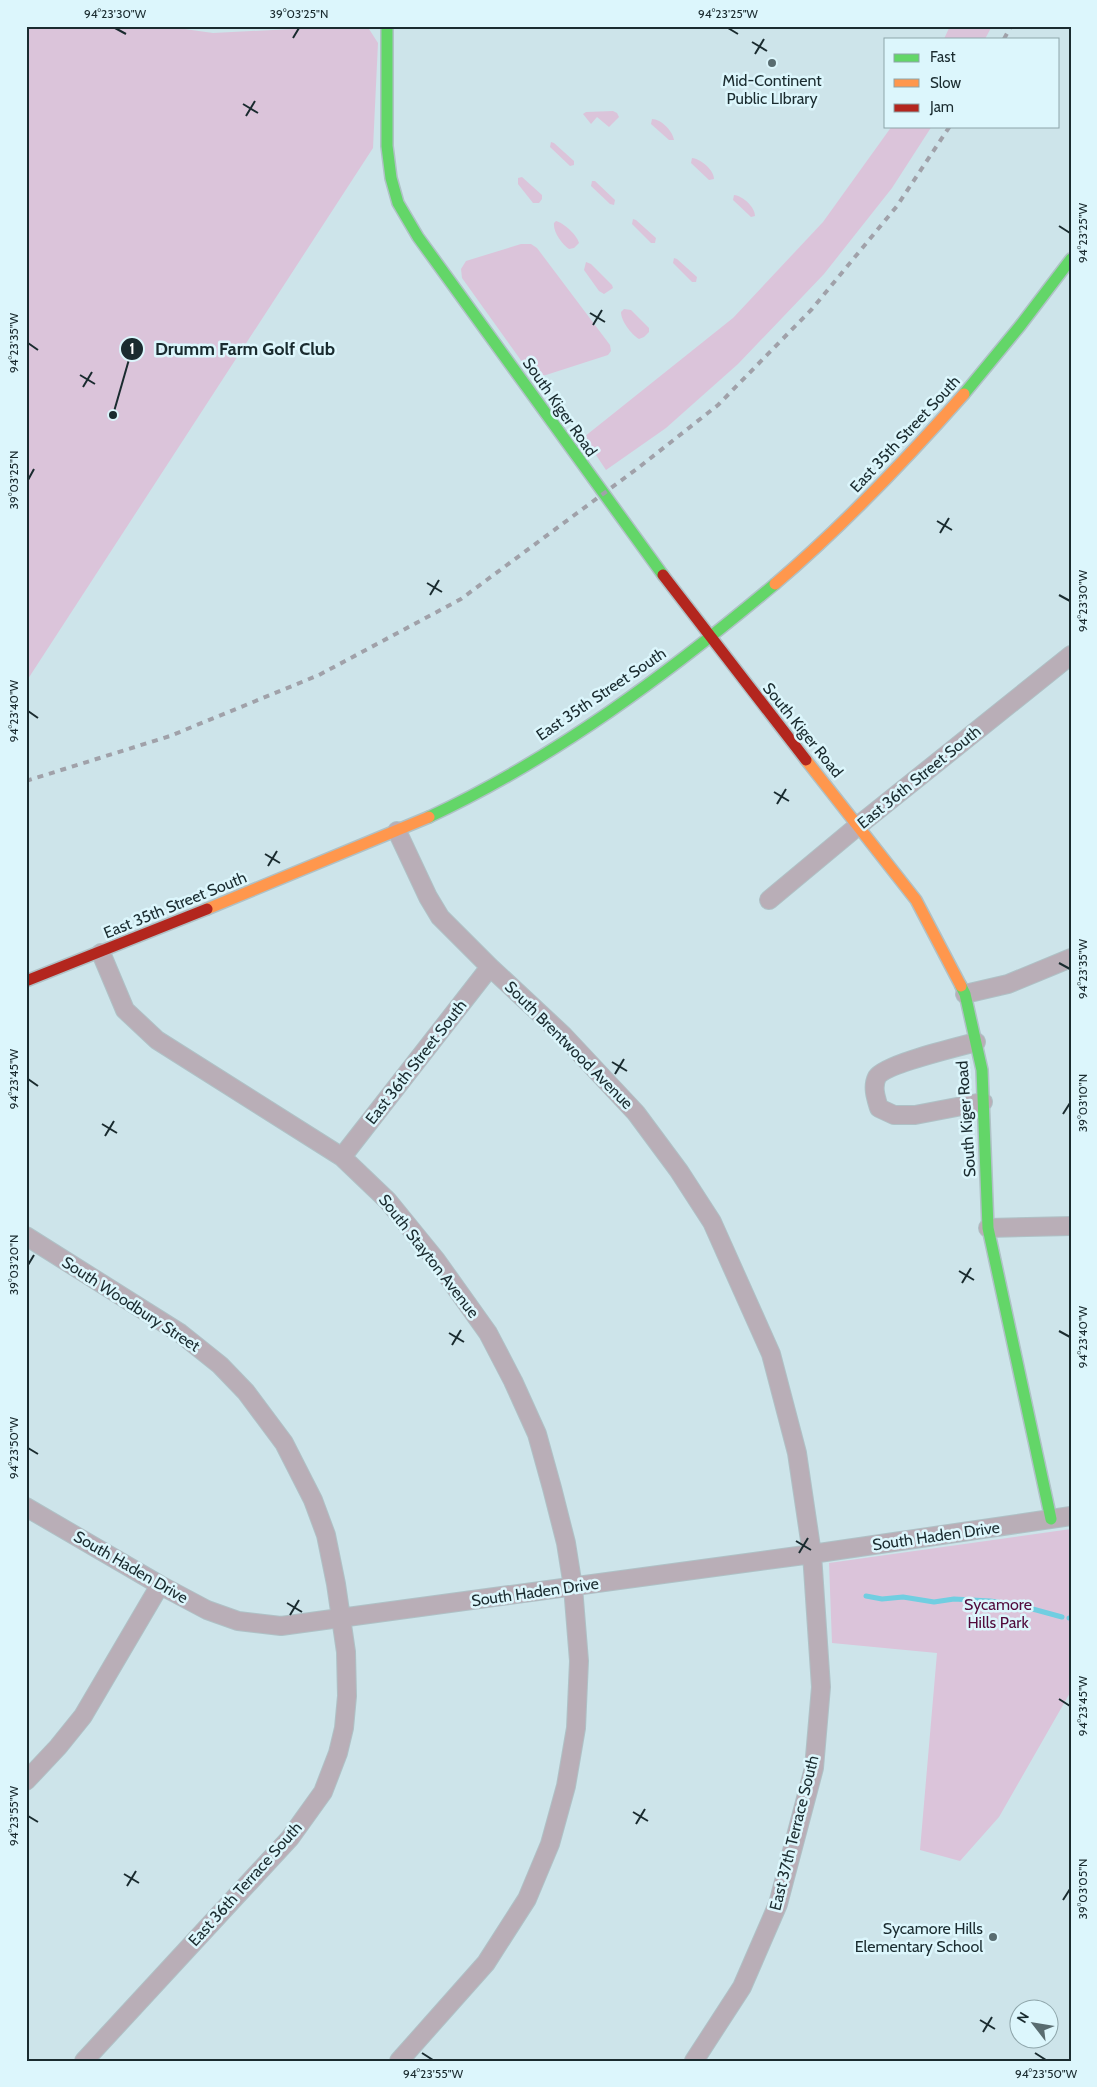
<svg xmlns="http://www.w3.org/2000/svg" width="1097" height="2087" viewBox="0 0 1097 2087" font-family="Cabin,sans-serif">
<style>
.green{fill:#dbc4da}
.lines{fill:none;stroke-linecap:round;stroke-linejoin:round}
.stream{stroke:#71cee1;stroke-width:5}
.street-casing{stroke:#afc1c6;stroke-width:20}
.fast-casing{stroke:#afc1c6;stroke-width:14}
.slow-casing{stroke:#afc1c6;stroke-width:14}
.jam-casing{stroke:#afc1c6;stroke-width:14}
.street{stroke:#b9aeb7;stroke-width:18}
.fast{stroke:#63d668;stroke-width:11}
.slow{stroke:#ff974d;stroke-width:11}
.jam{stroke:#b3261e;stroke-width:11}
.rail{stroke:#a0a1a9;stroke-width:4;stroke-dasharray:6 6;stroke-linecap:butt}
.ticks{fill:none;stroke:#1a2b2f;stroke-width:2}
.poi-dot{fill:#596c70;stroke:#dcf6fc;stroke-width:2}
.labels{text-anchor:middle;dominant-baseline:central;stroke-width:5;stroke-linejoin:round;paint-order:stroke}
.poi-label{font-size:16px;fill:#1a2b2f;stroke:#dcf6fc}
.street-label{font-size:16px;fill:#1a2b2f;stroke:#dcf6fc}
.park-label{font-size:16px;fill:#520b3c;stroke:#dcf6fc}
.leader{fill:none;stroke:#1a2b2f;stroke-width:2}
.callout-dot{fill:#1a2b2f;stroke:#dcf6fc;stroke-width:2}
.mark-label{font-size:15px;text-anchor:middle;font-weight:bold;fill:#fff}
.callout-label{font-size:18px;text-anchor:middle;font-weight:bold;fill:#1a2b2f;stroke:#dcf6fc;stroke-width:5;stroke-linejoin:round;paint-order:stroke}
.neatline{fill:none;stroke:#1a2b2f;stroke-width:2}
.ticks-label{font-size:12px;text-anchor:middle;fill:#1a2b2f}
</style>
<rect width="100%" height="100%" fill="#cde4ea"/>
<path class="green" d="M26 26H163L213 33 351 26 369 29 378 43 373 148 26 682Z
M950 26H992L985 39H944Z
M613 111 617 113 619 117 609 127 597 117 591 124 583 114 586 112Z
M652 119C661 119 673 131 674 140H669L651 124Z
M892 126H932L892 188 824 274 738 364 666 428 606 470 584 437 733 318 823 222Z
M551 142 554 143 574 161V165L570 166 550 147Z
M692 158C701 159 714 170 714 179L709 180 691 163Z
M522 177 542 195V199L539 203H533L518 184V178Z
M592 181H595L615 200 614 205 610 204 591 186Z
M734 195C743 196 755 207 755 216L751 217 733 200Z
M633 219 636 220 656 238 655 243H651L632 224Z
M556 221C564 223 577 235 579 243L574 248 569 249C562 244 553 232 554 223Z
M521 244H531L537 248 610 345 611 351 608 355 546 375 540 376 530 373 462 278 461 269 466 261Z
M674 258 677 259 697 277 696 282H692L673 263Z
M586 262 591 264 612 285 613 288 604 294 599 291 584 270Z
M624 309 631 310 649 328V332L644 337 639 339C631 334 621 321 621 312Z
M1071 1529V1691L999 1817 960 1861 920 1850 937 1653 832 1643 829 1563Z"/>
<g class="lines">
<path class="stream" d="M866 1596 882 1599 903 1597 934 1602 954 1599 990 1601 1018 1605 1062 1617
M1069 1618H1071"/>
<g class="street-casing">
<path id="street" d="M397 831 428 897 440 917 490 967 563 1035 636 1113 679 1171 712 1222 771 1354 797 1453 812 1554 821 1687 814 1768 778 1904 742 1987 694 2061
M769 900 859 825 1071 655
M101 953 125 1010 157 1040 342 1157 388 1201 436 1260 488 1333 513 1381 537 1434 552 1488 566 1543 573 1587 579 1661 576 1728 566 1786 550 1844 527 1899 486 1963 399 2061
M965 994 1008 984 1071 958
M976 1042C958 1047 885 1064 877 1077 872 1087 876 1098 879 1108L894 1115H915L983 1102
M342 1157 490 967
M988 1228 1071 1226
M26 1236 180 1333 220 1365 246 1392 284 1443 313 1500 326 1535 336 1584 346 1652 347 1696 344 1728 338 1753 323 1792 290 1838 84 2061
M26 1507 160 1585 207 1610 238 1621 281 1626 812 1554 1071 1516
M26 1781 58 1747 83 1716 160 1585"/>
</g>
<g class="fast-casing">
<path id="fast" d="M387 26V146L391 178 398 203 418 237 663 575
M964 394 1020 326 1071 259
M429 817C555 758 669 673 775 584
M961 986 965 994 982 1070 988 1228 1051 1519"/>
</g>
<g class="slow-casing">
<path id="slow" d="M775 584C843 526 905 461 964 394
M806 760 916 900 961 986
M207 909 429 817"/>
</g>
<g class="jam-casing">
<path id="jam" d="M663 575 806 760
M26 981 207 909"/>
</g>
<use href="#street" class="street"/>
<use href="#fast" class="fast"/>
<use href="#slow" class="slow"/>
<use href="#jam" class="jam"/>
<path class="rail" d="M1004 39 1011 26
M26 781 170 736 319 675 461 599 638 468 718 405 812 309 897 206 950 126"/>
</g>
<path class="ticks" d="M115 28 126 34M728 28 738 34M293 38 299 28M752 42 767 51M755 54 764 39M243 104 258 113M246 116 255 101M1059 226 1070 233M590 313 605 322M593 325 602 310M28 343 38 350M80 375 95 384M83 387 92 372M28 480 34 469M937 521 952 530M940 533 949 518M427 583 442 592M430 595 439 580M1059 595 1070 601M28 711 38 718M774 792 789 801M777 804 786 789M265 854 280 863M268 866 277 851M1059 963 1070 969M612 1062 627 1071M615 1074 624 1059M28 1079 38 1086M1063 1114 1070 1103M102 1124 117 1133M105 1136 114 1121M28 1265 34 1255M959 1271 974 1280M962 1283 971 1268M1059 1331 1070 1337M449 1333 464 1342M452 1345 461 1330M28 1448 38 1454M796 1541 811 1550M799 1553 808 1538M287 1603 302 1612M290 1615 299 1600M1059 1699 1070 1706M633 1812 648 1821M28 1816 38 1822M636 1824 645 1809M124 1874 139 1883M127 1886 136 1871M1063 1900 1070 1889M980 2020 995 2029M983 2032 992 2017M422 2053 433 2060M1035 2053 1046 2060"/>
<g class="poi-dot">
<circle cx="772" cy="63" r="5"/>
<circle cx="993" cy="1937" r="5"/>
</g>
<g class="labels">
<g class="poi-label">
<text x="772" y="80">Mid-Continent<tspan x="772" dy="18">Public LIbrary</tspan></text>
<text x="983" y="1928" text-anchor="end">Sycamore Hills<tspan x="983" dy="18">Elementary School</tspan></text>
</g>
<g class="street-label">
<text transform="translate(560 407) rotate(55)">South Kiger Road</text>
<text transform="translate(905 434) rotate(-47)">East 35th Street South</text>
<text transform="translate(601 694) rotate(-34)">East 35th Street South</text>
<text transform="translate(803 730) rotate(51)">South Kiger Road</text>
<text transform="translate(919 777) rotate(-39)">East 36th Street South</text>
<text transform="translate(175 905) rotate(-22)">East 35th Street South</text>
<text transform="translate(569 1045) rotate(45)">South Brentwood Avenue</text>
<text transform="translate(416 1062) rotate(-52)">East 36th Street South</text>
<text transform="translate(966 1119) rotate(-94)">South Kiger Road</text>
<text transform="translate(429 1256) rotate(52)">South Stayton Avenue</text>
<text transform="translate(131 1304) rotate(33)">South Woodbury Street</text>
<text transform="translate(936 1536) rotate(-8)">South Haden Drive</text>
<text transform="translate(131 1567) rotate(30)">South Haden Drive</text>
<text transform="translate(535 1592) rotate(-8)">South Haden Drive</text>
<text transform="translate(794 1833) rotate(-76)">East 37th Terrace South</text>
<text transform="translate(245 1884) rotate(-48)">East 36th Terrace South</text>
</g>
<g class="park-label">
<text x="998" y="1604">Sycamore<tspan x="998" dy="18">Hills Park</tspan></text>
</g>
</g>
<path class="leader" d="M113 415L132 349"/>
<g class="callout-dot">
<circle cx="113" cy="415" r="5"/>
<circle cx="132" cy="349" r="12"/>
</g>
<g class="mark-label">
<text x="132" y="354">1</text>
</g>
<g class="callout-label">
<text x="245" y="355">Drumm Farm Golf Club</text>
</g>
<rect width="1097" height="2087" fill="none" stroke="#dcf6fc" stroke-width="55"/>
<rect x="884" y="38" width="175" height="90" fill="#dcf6fc" stroke="#8ea5aa"/>
<rect x="894" y="54" width="25" height="8" fill="#63d668" stroke="#8ea5aa"/>
<text x="930" y="62" font-size="15" fill="#1a2b2f">Fast</text>
<rect x="894" y="79" width="25" height="8" fill="#ff974d" stroke="#8ea5aa"/>
<text x="930" y="88" font-size="15" fill="#1a2b2f">Slow</text>
<rect x="894" y="104" width="25" height="8" fill="#b3261e" stroke="#8ea5aa"/>
<text x="930" y="112" font-size="15" fill="#1a2b2f">Jam</text>
<g transform="translate(1034 2024) rotate(301)"><circle r="24" fill="#dcf6fc" stroke="#8ea5aa"/>
<path d="M0-4L9 19L0 12L-9 19Z" fill="#596c70"/>
<text y="-8" font-size="14" font-weight="bold" text-anchor="middle" fill="#1a2b2f">N</text>
</g>
<rect x="28" y="28" width="1042" height="2032" class="neatline"/>
<g class="ticks-label">
<text x="115" y="18">94°23'30"W</text>
<text x="299" y="18">39°03'25"N</text>
<text x="728" y="18">94°23'25"W</text>
<text transform="translate(1083 233) rotate(-90)" y="4">94°23'25"W</text>
<text transform="translate(14 343) rotate(-90)" y="4">94°23'35"W</text>
<text transform="translate(14 480) rotate(-90)" y="4">39°03'25"N</text>
<text transform="translate(1083 601) rotate(-90)" y="4">94°23'30"W</text>
<text transform="translate(14 711) rotate(-90)" y="4">94°23'40"W</text>
<text transform="translate(1083 969) rotate(-90)" y="4">94°23'35"W</text>
<text transform="translate(14 1079) rotate(-90)" y="4">94°23'45"W</text>
<text transform="translate(1083 1103) rotate(-90)" y="4">39°03'10"N</text>
<text transform="translate(14 1265) rotate(-90)" y="4">39°03'20"N</text>
<text transform="translate(1083 1337) rotate(-90)" y="4">94°23'40"W</text>
<text transform="translate(14 1448) rotate(-90)" y="4">94°23'50"W</text>
<text transform="translate(1083 1706) rotate(-90)" y="4">94°23'45"W</text>
<text transform="translate(14 1816) rotate(-90)" y="4">94°23'55"W</text>
<text transform="translate(1083 1889) rotate(-90)" y="4">39°03'05"N</text>
<text x="433" y="2078">94°23'55"W</text>
<text x="1046" y="2078">94°23'50"W</text>
</g>
</svg>
